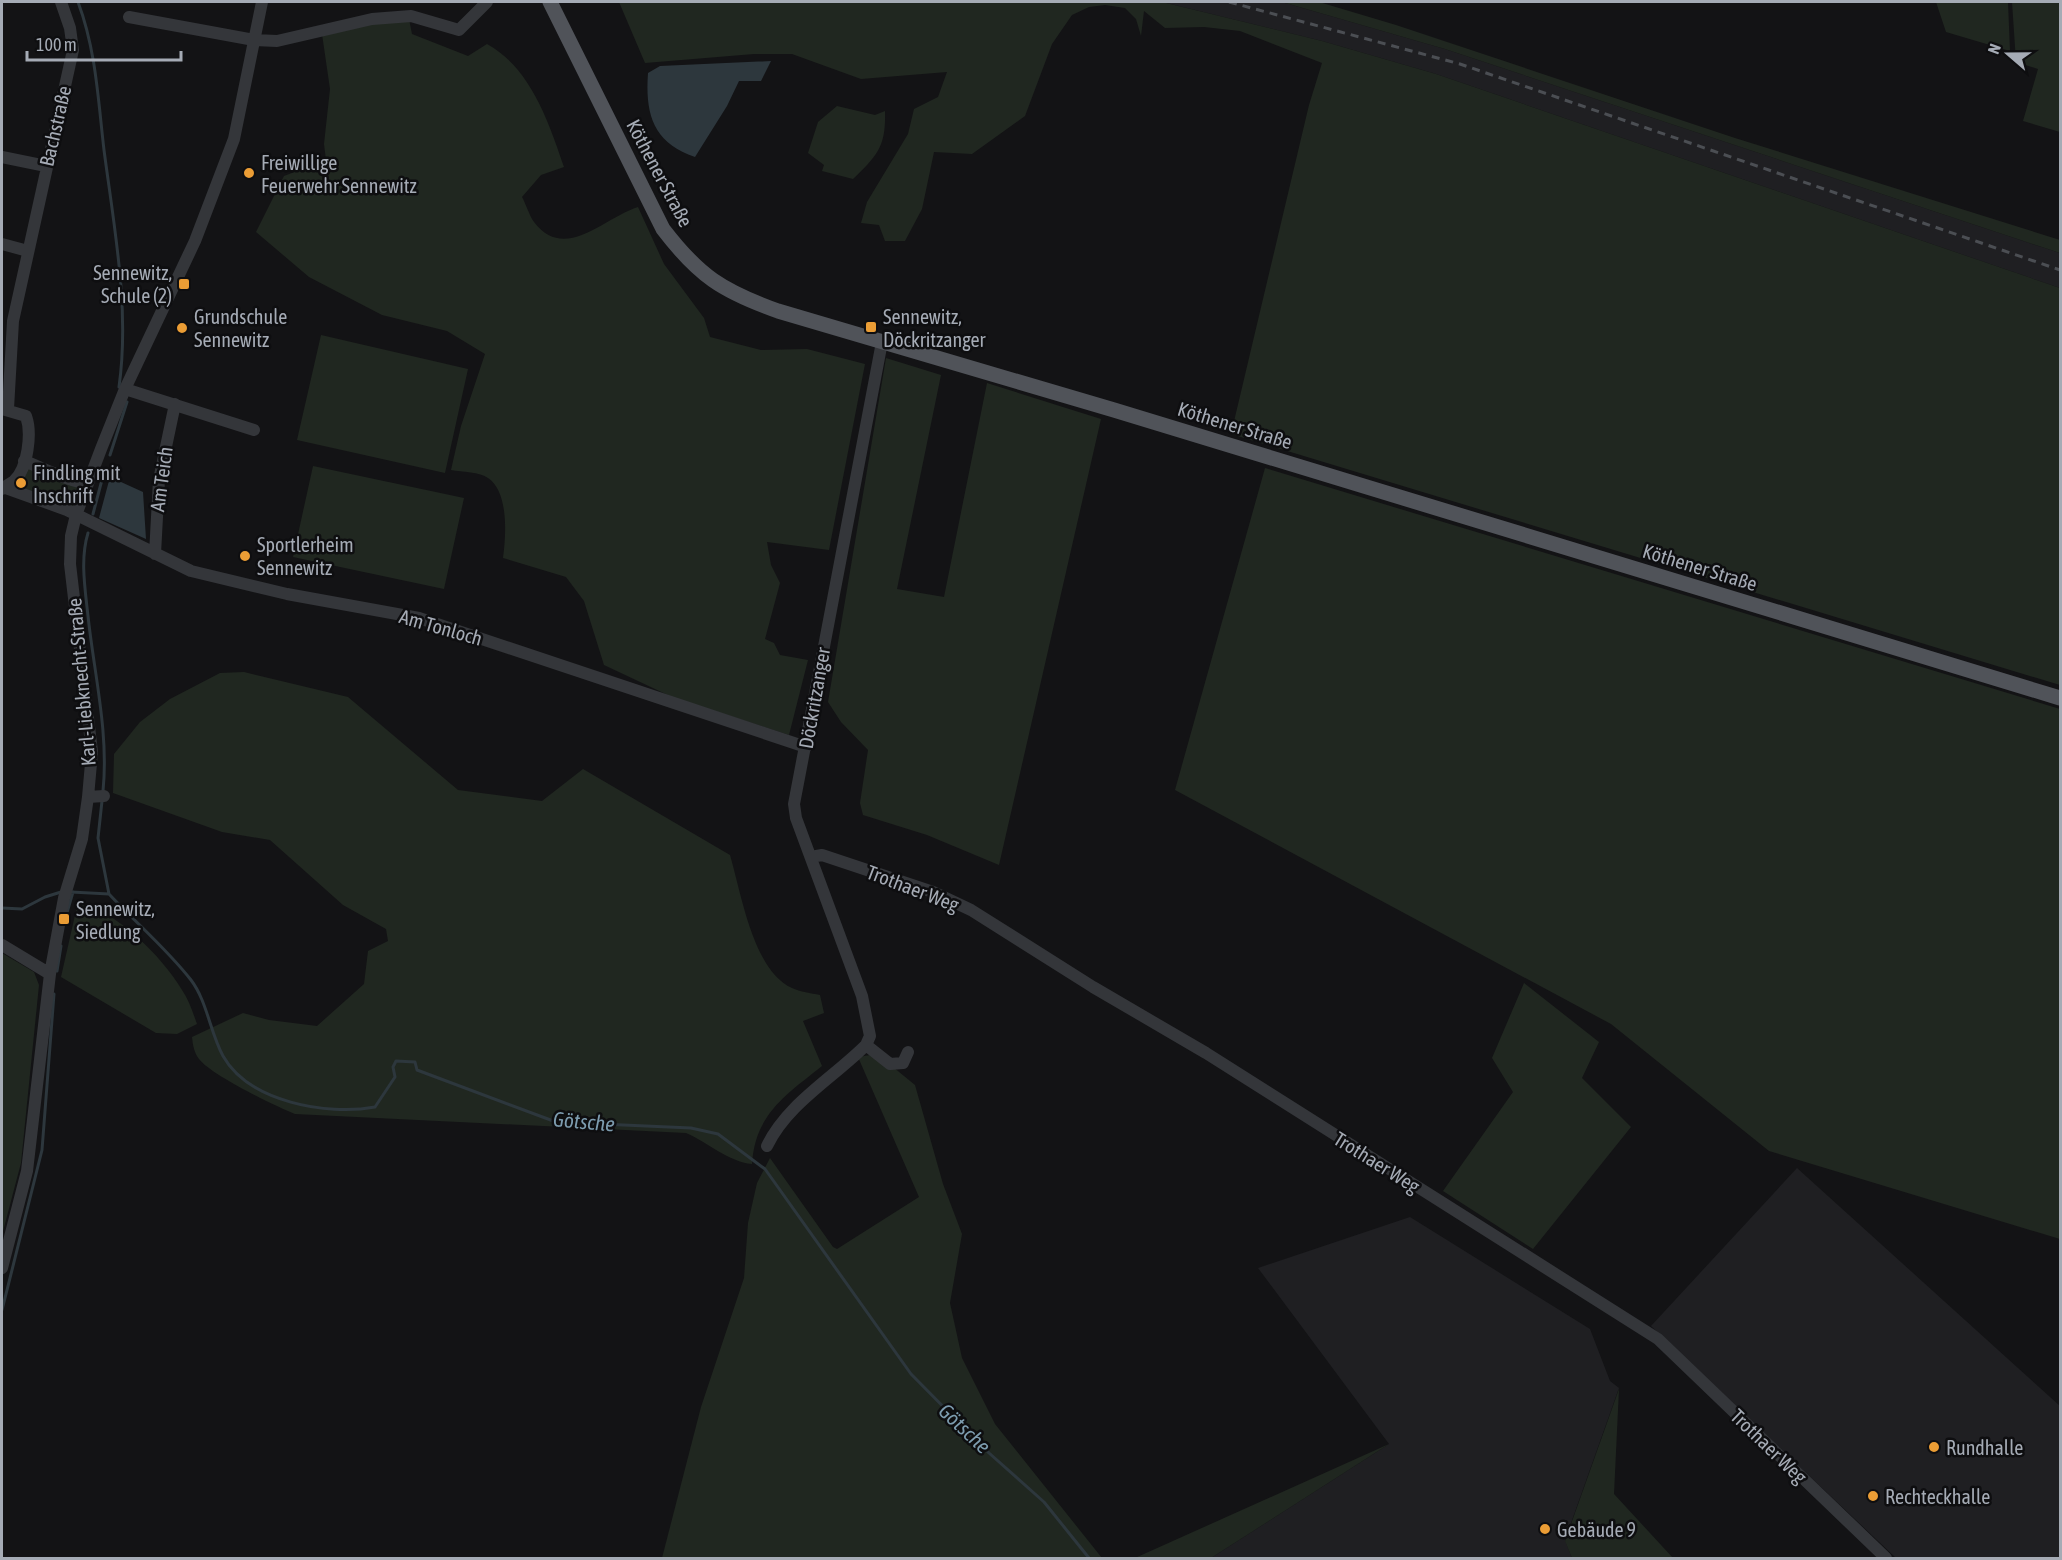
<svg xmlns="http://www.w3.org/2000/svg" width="2062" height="1560" viewBox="0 0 2062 1560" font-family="'Asap Condensed',sans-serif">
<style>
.built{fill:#1f1f22}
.green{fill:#202720}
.water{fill:#2d373d}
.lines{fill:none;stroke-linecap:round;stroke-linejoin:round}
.stream{stroke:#2d373d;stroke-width:3}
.minor{stroke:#34363a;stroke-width:12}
.major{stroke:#505359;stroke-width:15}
.rail{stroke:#4b4e53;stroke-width:3;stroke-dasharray:8 6;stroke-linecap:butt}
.poi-dot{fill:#eb9d35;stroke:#0e0e10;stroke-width:2}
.labels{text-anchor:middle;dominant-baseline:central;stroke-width:5;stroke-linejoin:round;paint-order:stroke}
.street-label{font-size:20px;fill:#a5abb5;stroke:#0e0e10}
.poi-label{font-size:20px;fill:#a5abb5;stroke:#0e0e10;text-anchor:start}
.water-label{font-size:21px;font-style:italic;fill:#7d9caf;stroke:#0e0e10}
</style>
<rect width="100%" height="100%" fill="#131315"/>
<path class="built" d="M1162 2H1282L1445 49 2060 253V288L1436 74 1322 41Z
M1797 1168 2060 1406V1558H1896L1651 1326Z
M1410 1217 1590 1329 1610 1381 1619 1388 1565 1540 1572 1558H1211L1389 1444 1258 1268Z"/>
<path class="green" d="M619 2H1162L1322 41 1436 74 2060 288V685L1231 434 1309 105 1322 63 1240 31 1204 27 1165 28 1144 11 1141 36 1136 19 1125 8 1105 5 1089 7 1072 15 1052 44 1025 116 972 154 934 152 922 209 905 241H885L879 225 861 223 867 202 908 134 914 109 938 97 947 72 861 79 792 54H754L645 63Z
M1282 2H1319L1396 25 1735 138 2060 240V253L1445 49Z
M1936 2H2008L2010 51 1946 32Z
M2012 2H2060V132L2023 121 2038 69 2016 62Z
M409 19 412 34 468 56 487 44C531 68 549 123 564 167L541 175 522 197C526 204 529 215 534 222 565 263 605 217 638 207L664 264 704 318 710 337 761 350 807 349 865 364 829 550 767 542 771 565 780 583 765 639 774 643 780 655 808 660 789 735 672 697 604 665 584 601 566 577 503 558C506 536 509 492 488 478 480 472 462 472 451 470L461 426 485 354 447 331 382 315 309 277 256 232 284 176 326 160 324 144 330 89 322 34 368 23Z
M837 106 875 115 885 111C886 146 878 155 853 179L822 171 824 165 808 153 818 122Z
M321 335 468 369 445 473 297 440Z
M886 358 941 375 897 589 944 597 987 383 1101 419 999 865 927 835 863 815 860 803 868 750 841 722 828 702Z
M25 466 82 485 74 509 17 489Z
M313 466 464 498 444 589 293 557Z
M1265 468 2060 709V1239L1769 1151 1611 1024 1175 790Z
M244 672 348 697 458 790 542 801 583 769 730 855C741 892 753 971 792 988 800 992 811 993 820 995L824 1013 803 1021 822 1066C786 1095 755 1114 752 1164 729 1162 707 1142 686 1133L295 1114C275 1106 211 1075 199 1059 194 1052 193 1046 192 1037L243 1013 269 1020 317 1026 364 984 368 951 388 941 386 929 343 905 270 840 222 832 113 793 114 754 140 722 170 699 220 673Z
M78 902C117 912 161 955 182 990 189 1000 193 1013 197 1024L177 1034 156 1033 61 977Z
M2 953 34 972 39 985 21 1163 2 1235Z
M1524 983 1599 1042 1582 1078 1631 1127 1533 1249 1443 1191 1513 1092 1492 1058Z
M870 1055 893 1067 915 1085 943 1184 962 1234 950 1303 962 1358 995 1424 1102 1558H662L701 1407 744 1278 748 1223 757 1183 770 1158 833 1247 837 1249 919 1197 858 1057Z
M1619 1389 1614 1494 1673 1558H1572L1565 1541Z
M1389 1444 1211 1558H1135Z"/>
<path class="water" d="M771 61 761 81H739L727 106 695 157C653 143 645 114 648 73L660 66Z
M110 477 143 492 146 539 99 518Z"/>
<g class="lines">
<path class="stream" d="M78 2C96 50 98 99 104 150 114 227 130 309 119 387
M110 455 127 402
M93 514 104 472
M88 533C80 559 85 588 88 616 94 673 109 733 103 791
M102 801 98 838 109 894
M71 892 109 894C135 922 167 949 191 980 207 1001 210 1032 223 1056 249 1102 327 1116 375 1107L395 1077 393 1067 396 1061 415 1062 417 1070 556 1122 691 1128 718 1134 765 1169 911 1374 989 1453 1044 1502 1089 1558
M2 908 22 909 45 897 61 892
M66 916 73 892
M57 971 61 946
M2 1310 42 1150 54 994"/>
<path class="minor" d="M129 17 254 40 277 41 372 19 411 16 459 30 487 2
M2 157 46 166
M2 244 28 251
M882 342 794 804 796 818 862 996 870 1036 866 1045 890 1064 903 1063 908 1052
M125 389 254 430
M8 409 13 321 73 50 70 28 61 2
M24 461C41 467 74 484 88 483
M3 487 67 510 191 571 287 594 419 618 806 747
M2 489C5 486 10 484 14 481 28 468 32 433 26 416L2 409
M155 554 159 480 175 404
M88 797 104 796
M811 857 822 855 933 892 971 910 1093 987 1206 1053 1658 1339 1886 1558
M2 945 50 974
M767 1146C787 1104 833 1078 866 1045
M2 1268 27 1171 50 974 64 898 82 839 88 797 92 752 70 564 71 536 76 515 101 449 125 389 195 241 234 139 262 2"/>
<path class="major" d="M550 2 663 229C699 276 722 291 778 311L1114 410 2060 698"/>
<path class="rail" d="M1229 2 1460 64 2060 270"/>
</g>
<g class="poi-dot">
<circle cx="249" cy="173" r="6"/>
<rect x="178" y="278" width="12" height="12" rx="3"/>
<rect x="865" y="321" width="12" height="12" rx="3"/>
<circle cx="182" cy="328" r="6"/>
<circle cx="21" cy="483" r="6"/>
<circle cx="245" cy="556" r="6"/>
<rect x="58" y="913" width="12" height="12" rx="3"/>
<circle cx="1934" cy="1447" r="6"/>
<circle cx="1873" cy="1496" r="6"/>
<circle cx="1545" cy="1529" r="6"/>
</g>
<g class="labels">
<g class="street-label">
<text transform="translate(55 126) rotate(-77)">Bachstraße</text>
<text transform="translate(660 173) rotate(62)">Köthener Straße</text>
<text transform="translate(1235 425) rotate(17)">Köthener Straße</text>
<text transform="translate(161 479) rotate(-82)">Am Teich</text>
<text transform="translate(1700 567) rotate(17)">Köthener Straße</text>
<text transform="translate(441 627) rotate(16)">Am Tonloch</text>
<text transform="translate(81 682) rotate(-95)">Karl-Liebknecht-Straße</text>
<text transform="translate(814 698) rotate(-80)">Döckritzanger</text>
<text transform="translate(913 888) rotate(21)">Trothaer Weg</text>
<text transform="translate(1377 1162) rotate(32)">Trothaer Weg</text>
<text transform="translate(1769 1446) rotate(44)">Trothaer Weg</text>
</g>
<g class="poi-label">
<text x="261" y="162">Freiwillige<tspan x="261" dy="23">Feuerwehr Sennewitz</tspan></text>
<text x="172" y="272" text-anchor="end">Sennewitz,<tspan x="172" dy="23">Schule (2)</tspan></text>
<text x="194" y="316">Grundschule<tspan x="194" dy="23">Sennewitz</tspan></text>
<text x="883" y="316">Sennewitz,<tspan x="883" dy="23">Döckritzanger</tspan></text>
<text x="33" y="472">Findling mit<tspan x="33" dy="23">Inschrift</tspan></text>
<text x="257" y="544">Sportlerheim<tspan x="257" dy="23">Sennewitz</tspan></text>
<text x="76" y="908">Sennewitz,<tspan x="76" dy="23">Siedlung</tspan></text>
<text x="1946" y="1447">Rundhalle</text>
<text x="1885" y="1496">Rechteckhalle</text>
<text x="1557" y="1529">Gebäude 9</text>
</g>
<g class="water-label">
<text transform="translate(584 1121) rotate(5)">Götsche</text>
<text transform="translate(965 1428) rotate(43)">Götsche</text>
</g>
</g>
<rect width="2062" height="1560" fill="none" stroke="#a5abb5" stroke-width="6"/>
<g transform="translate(2008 54) rotate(290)" stroke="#0e0e10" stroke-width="4.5" paint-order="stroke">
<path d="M0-4.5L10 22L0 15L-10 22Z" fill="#a5abb5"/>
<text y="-9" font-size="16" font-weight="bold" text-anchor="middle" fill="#a5abb5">N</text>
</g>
<path d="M27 51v9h154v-9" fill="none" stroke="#a5abb5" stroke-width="3"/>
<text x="36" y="51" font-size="18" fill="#a5abb5" stroke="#0e0e10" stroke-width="4.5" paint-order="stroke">100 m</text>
</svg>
